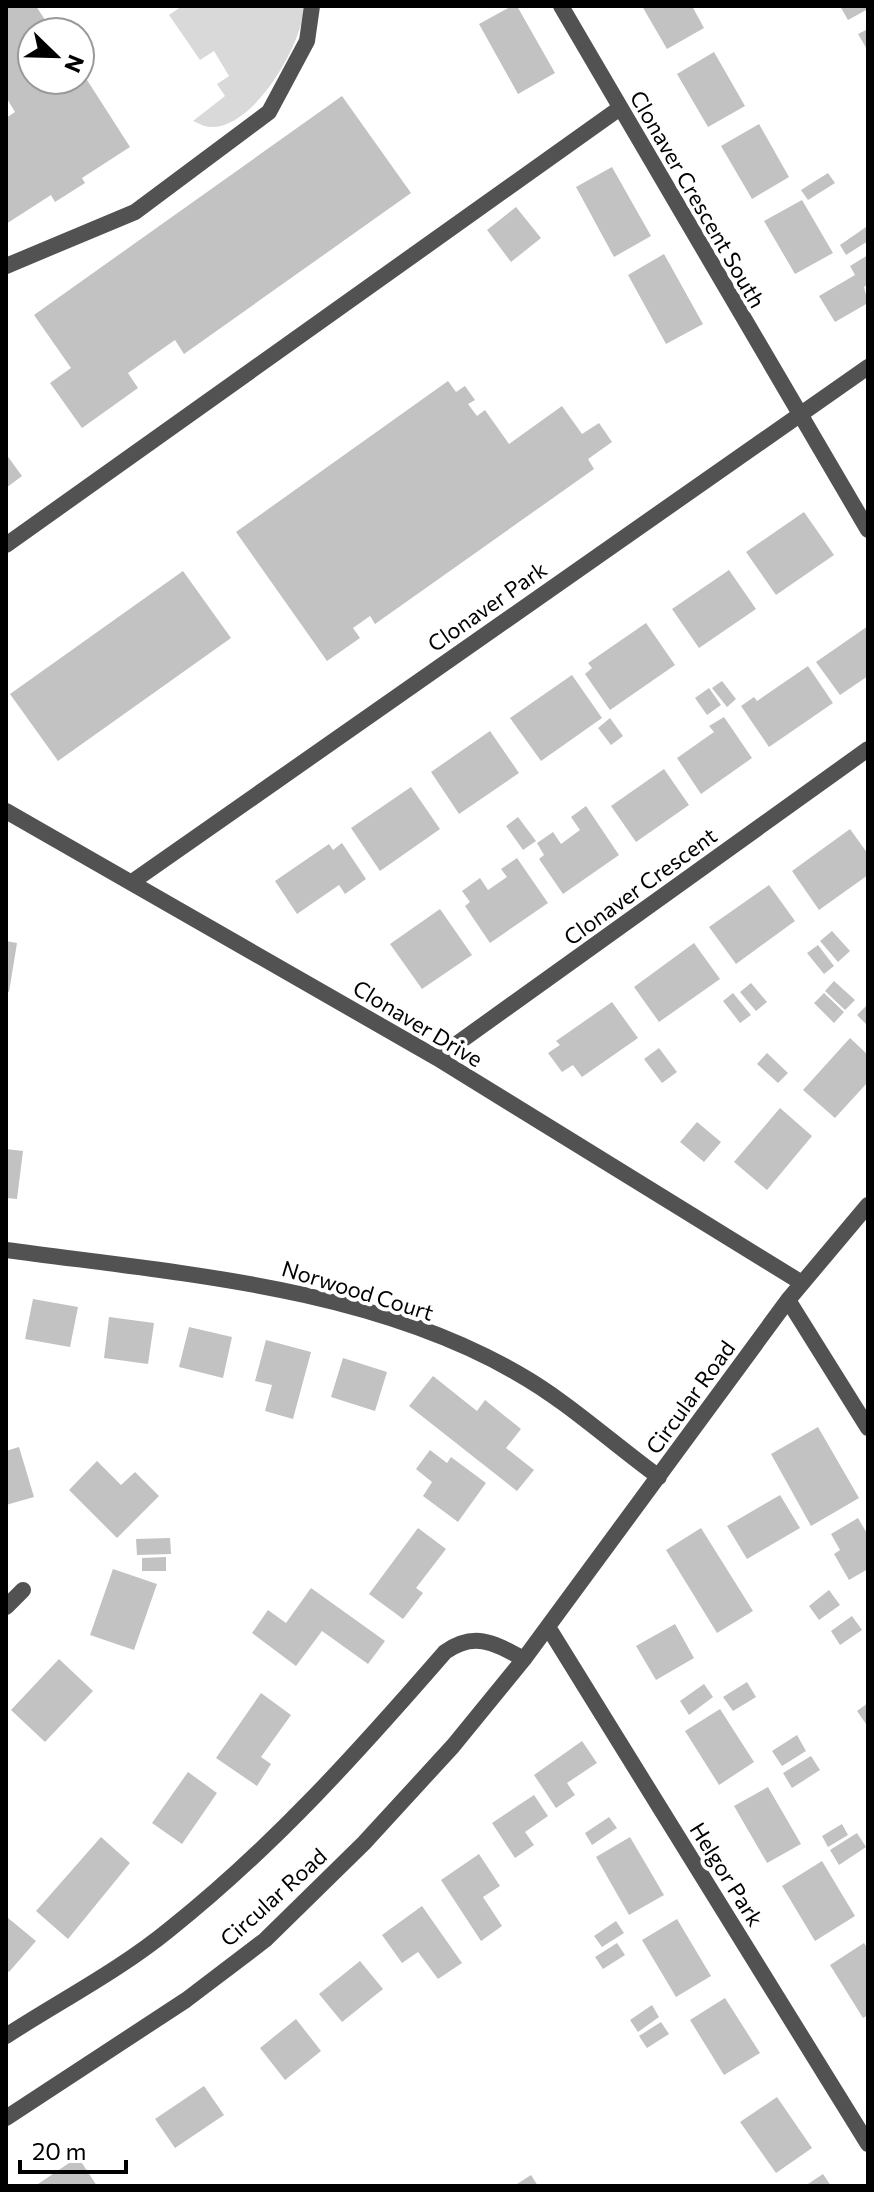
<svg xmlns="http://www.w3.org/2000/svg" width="874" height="2192" viewBox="0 0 874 2192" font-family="Commissioner,sans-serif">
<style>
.green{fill:#d9d9d9}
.building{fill:#c2c2c2}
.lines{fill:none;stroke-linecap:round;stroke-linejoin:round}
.lane{stroke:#525252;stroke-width:16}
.street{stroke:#525252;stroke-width:16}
.labels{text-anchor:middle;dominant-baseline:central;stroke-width:8;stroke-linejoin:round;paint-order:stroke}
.street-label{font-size:22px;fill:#000;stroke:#fff}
</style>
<rect width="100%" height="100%" fill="#fff"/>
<path class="green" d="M182 6H304C303 44 254 129 210 127 205 127 198 123 193 121L225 96 217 84 229 76 214 51 200 60 169 15Z"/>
<path class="building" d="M6 6H36L53 32H32V80H80V69L130 147 82 178 85 183 55 202 51 195 6 224V118L15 112 6 97Z
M512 6H517L555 73 518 94 479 24Z
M642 6H692L704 28 667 49Z
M840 6H868V9L848 20Z
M868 29V51L858 34Z
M80 45 90 59 80 66Z
M714 52 745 106 708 127 677 74Z
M342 96 411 193 184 354 175 340 128 373 138 388 82 428 50 383 71 368 34 315Z
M759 124 789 177 752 199 721 146Z
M612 167 651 236 614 257 576 187Z
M828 173 835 183 808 200 801 190Z
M802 200 833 253 795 274 764 221Z
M516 207 541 238 511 262 487 230Z
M866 227 868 241 846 255 840 245Z
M664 254 703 324 666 344 628 275Z
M868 255V284L864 287 868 303 835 322 819 296 855 275 850 266Z
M448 381 456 392 465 386 475 400 468 404 477 416 485 410 509 444 562 406 582 434 599 423 612 442 588 459 594 469 375 624 370 616 353 628 360 638 327 661 236 532Z
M6 454 22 476 6 488Z
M804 512 834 555 776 595 746 552Z
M729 570 756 609 699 648 672 609Z
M183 571 231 638 58 761 10 694Z
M646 623 675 665 610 710 585 674 592 668 588 663Z
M868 626V676L840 695 816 662Z
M808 666 833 703 769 747 741 706 754 697 757 701Z
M572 675 602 718 541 761 510 718Z
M722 681 736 699 727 707 712 688Z
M709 688 721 705 707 715 695 698Z
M724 717 752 758 701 794 677 758 714 732 709 726Z
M610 718 623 736 611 745 598 728Z
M490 731 519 773 459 814 431 772Z
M664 769 689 805 636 842 611 806Z
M411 787 440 829 380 871 351 828Z
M586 806 619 855 563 894 539 859 544 855 537 843 553 832 561 844 580 830 571 817Z
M518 817 536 841 523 850 506 826Z
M850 829 868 854V875L819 910 792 871Z
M342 843 366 879 345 894 339 885 297 914 275 881 329 844 333 850Z
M517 858 548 903 490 943 465 906 470 902 462 891 480 878 488 890 507 877 501 869Z
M769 885 795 921 736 964 709 927Z
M440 909 472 955 422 989 390 944Z
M832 931 850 951 838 962 820 941Z
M6 941 17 943 9 992 6 991Z
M694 943 720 979 659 1022 634 987Z
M818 945 834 966 824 974 807 953Z
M834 981 855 1000 845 1010 825 991Z
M751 983 767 1002 756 1011 740 992Z
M733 993 751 1015 740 1023 723 1001Z
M824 993 844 1012 834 1023 814 1003Z
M612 1002 638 1038 582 1077 573 1065 562 1072 548 1053 560 1045 556 1041Z
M868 1004V1026L857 1015Z
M850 1038 868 1055V1082L835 1118 803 1090Z
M659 1048 677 1072 662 1083 644 1059Z
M767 1053 788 1073 778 1083 757 1064Z
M780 1108 812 1136 767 1190 734 1162Z
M697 1122 721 1142 704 1162 680 1142Z
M6 1149 23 1151 17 1199 6 1198Z
M33 1299 78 1307 70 1347 25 1339Z
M109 1317 154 1323 148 1364 104 1358Z
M189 1327 232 1337 223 1378 179 1367Z
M266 1340 311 1352 293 1419 265 1411 272 1385 255 1381Z
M343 1358 387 1372 375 1411 331 1397Z
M433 1376 477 1411 485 1400 521 1429 506 1448 534 1470 517 1491 409 1406Z
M818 1427 859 1498 811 1526 771 1454Z
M19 1447 34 1497 6 1505V1451Z
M430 1450 447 1463 451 1457 486 1483 458 1522 423 1496 432 1482 416 1469Z
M97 1461 121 1485 135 1472 159 1496 117 1538 69 1490Z
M780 1495 800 1528 747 1559 727 1526Z
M858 1518 868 1535V1569L849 1580 834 1554 840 1550 831 1534Z
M418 1528 446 1549 416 1588 423 1593 403 1619 369 1594Z
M701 1528 753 1611 717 1633 666 1550Z
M170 1538 171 1554 137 1555 136 1539Z
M166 1557V1571H142V1558Z
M113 1569 157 1584 134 1650 90 1635Z
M311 1588 385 1641 368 1664 322 1631 296 1666 252 1633 268 1610 286 1623Z
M829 1590 840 1605 819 1620 809 1606Z
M852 1616 862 1630 840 1645 831 1631Z
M675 1624 694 1658 656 1680 636 1646Z
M59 1659 93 1691 45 1742 11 1710Z
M747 1682 756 1697 733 1711 723 1697Z
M704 1684 713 1697 689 1715 680 1701Z
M261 1693 291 1715 261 1757 271 1764 257 1786 216 1758Z
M868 1703V1722L866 1724 857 1711Z
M720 1709 754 1762 719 1785 685 1731Z
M797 1735 806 1751 782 1766 772 1751Z
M582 1741 597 1763 567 1783 575 1795 556 1808 534 1775Z
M811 1756 820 1770 792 1788 783 1773Z
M188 1772 217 1793 182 1844 152 1823Z
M768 1787 801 1844 767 1863 734 1806Z
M534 1795 548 1816 525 1832 534 1845 515 1858 492 1823Z
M609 1817 617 1828 592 1845 585 1833Z
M842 1824 848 1835 828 1847 822 1836Z
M857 1833 866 1847 839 1865 830 1850Z
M101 1837 130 1863 68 1939 36 1911Z
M630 1837 664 1895 629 1915 596 1857Z
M479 1854 500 1886 483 1897 502 1926 481 1941 441 1880Z
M822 1861 855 1916 815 1941 782 1886Z
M422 1906 462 1963 438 1979 418 1952 402 1963 382 1935Z
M8 1918 36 1941 9 1972 6 1969Z
M677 1919 711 1976 676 1997 642 1940Z
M616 1921 624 1933 602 1947 594 1936Z
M617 1943 625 1955 603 1969 595 1957Z
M864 1943 868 1949V2015L863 2018 830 1965Z
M360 1961 383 1989 342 2022 319 1994Z
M725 1998 760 2053 724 2075 690 2020Z
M652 2005 659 2017 638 2032 630 2020Z
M296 2019 321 2051 285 2080 260 2048Z
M661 2022 669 2034 647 2048 639 2036Z
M204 2086 224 2115 175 2148 155 2119Z
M777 2097 812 2148 776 2173 740 2122Z
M78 2157 97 2186H35Z
M823 2174 831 2186H805Z
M531 2175 538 2186H514Z"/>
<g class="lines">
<path class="lane" d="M6 266 135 212 269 112 307 41 312 6
M6 545 620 108"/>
<path class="street" d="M561 6 868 530
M6 811 437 1058 802 1283
M132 882 868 367
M437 1058 868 749
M6 1250C174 1273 367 1286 517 1373 567 1401 612 1443 659 1477
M788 1300 868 1428
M6 1607 23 1590
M548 1627 868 2144
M6 2036C60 2001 120 1970 170 1929 273 1847 359 1751 445 1652 475 1631 494 1643 524 1659
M6 2118 186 2000 265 1940 364 1843 453 1746 524 1659 788 1300 868 1205"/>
</g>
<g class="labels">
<g class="street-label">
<text transform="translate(698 199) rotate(60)">Clonaver Crescent South</text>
<text transform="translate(487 606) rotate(-35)">Clonaver Park</text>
<text transform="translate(640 886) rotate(-36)">Clonaver Crescent</text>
<text transform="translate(418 1023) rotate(31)">Clonaver Drive</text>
<text transform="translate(358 1290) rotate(17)">Norwood Court</text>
<text transform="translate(690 1397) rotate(-54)">Circular Road</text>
<text transform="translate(727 1874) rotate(58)">Helgor Park</text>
<text transform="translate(273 1897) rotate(-42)">Circular Road</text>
</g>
</g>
<rect width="874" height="2192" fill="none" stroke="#000000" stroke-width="16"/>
<g transform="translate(56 56) rotate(113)"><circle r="38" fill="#ffffff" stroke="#999999" stroke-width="2"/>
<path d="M0-6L14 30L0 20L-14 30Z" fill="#000000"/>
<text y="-12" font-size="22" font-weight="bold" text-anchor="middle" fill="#000000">N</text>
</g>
<path d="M20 2160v12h106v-12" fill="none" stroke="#000000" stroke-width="4"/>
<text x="32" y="2160" font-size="24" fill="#000000" stroke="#ffffff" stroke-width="6" paint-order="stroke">20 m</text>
</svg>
